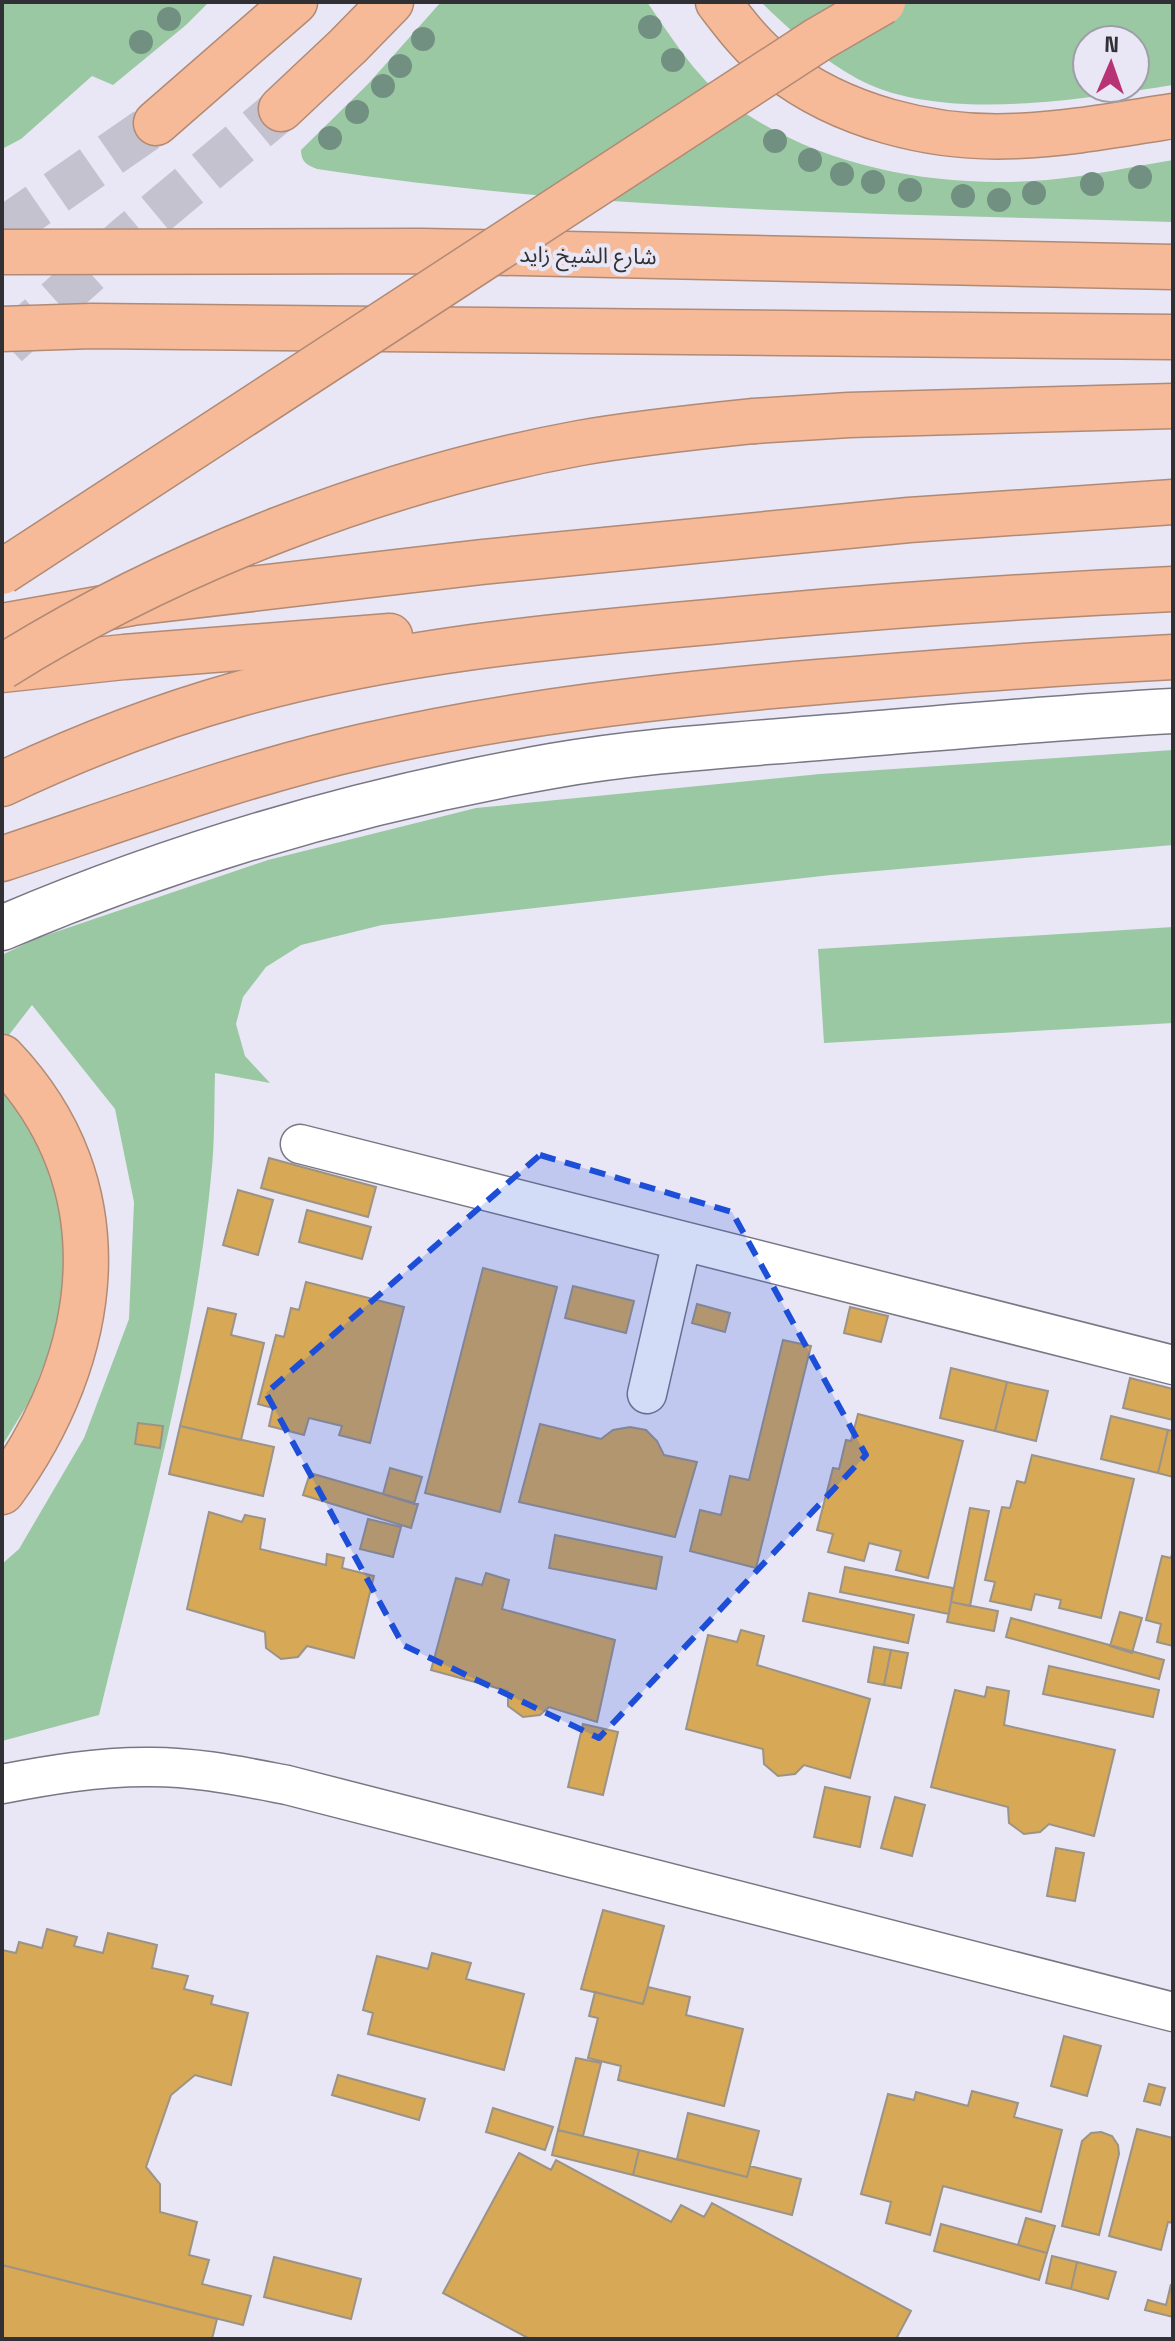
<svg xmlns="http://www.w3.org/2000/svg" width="1175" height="2341" viewBox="0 0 1175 2341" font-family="'Space Grotesk','Noto Sans Arabic',sans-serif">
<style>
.garden{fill:#9ac8a3;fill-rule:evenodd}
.building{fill:#d7a855;stroke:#9b9388;stroke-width:2}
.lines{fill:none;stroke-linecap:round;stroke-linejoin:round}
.highway-tunnel{stroke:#c4c2cf;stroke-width:44;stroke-dasharray:44 22;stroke-linecap:butt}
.street-casing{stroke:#797783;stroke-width:41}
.secondary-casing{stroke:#797783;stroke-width:47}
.highway-casing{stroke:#b18a75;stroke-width:47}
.street{stroke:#fff;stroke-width:38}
.secondary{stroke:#fff;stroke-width:44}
.highway{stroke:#f6ba98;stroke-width:44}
.highway-bridge-casing{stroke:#b18a75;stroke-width:47;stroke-linecap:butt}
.highway-bridge{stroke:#f6ba98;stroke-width:44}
.tree{fill:#729081}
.marked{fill:#1d4ed8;fill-opacity:0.2;stroke:#1d4ed8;stroke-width:6;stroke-dasharray:16 10;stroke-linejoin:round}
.labels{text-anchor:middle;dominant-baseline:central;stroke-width:8;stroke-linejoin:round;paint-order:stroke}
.street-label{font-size:22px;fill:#303035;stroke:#e9e7f5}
</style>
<rect width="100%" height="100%" fill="#e9e7f5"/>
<path class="garden" d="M2 2H209L186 25 113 85 92 76 21 139 2 149Z
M441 2H647C670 35 695 76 728 101 817 168 938 189 1047 180 1089 176 1131 167 1173 160V222C888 213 600 213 317 169 307 165 301 162 301 150L368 84Z
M761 2H1173V85C1083 99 938 124 856 78 820 58 791 31 761 2ZM1087 40H1135V88H1087Z
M1173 750V845L831 875 382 925 301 945 266 967 243 997 236 1024 245 1056 270 1083 215 1073C214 1108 215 1143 211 1177 194 1359 142 1538 99 1715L2 1741V1564L19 1549 84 1438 129 1319 134 1202 115 1109 32 1005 2 1044V955L35 939 268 860 476 808 820 774Z
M1173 927V1023L824 1043 818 949Z
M2 1065 28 1098 71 1250 64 1313 30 1400 2 1446Z"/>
<path class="building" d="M269 1158 376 1187 368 1217 261 1188Z
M238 1190 273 1200 258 1255 223 1245Z
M307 1210 371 1227 362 1259 299 1242Z
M483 1268 557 1287 500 1512 425 1493Z
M306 1282 404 1307 370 1443 339 1435 342 1426 309 1418 304 1435 269 1426 273 1408 258 1404 276 1335 284 1337 291 1308 299 1310Z
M573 1286 634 1301 626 1333 565 1318Z
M697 1304 730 1313 725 1332 692 1323Z
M850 1307 888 1316 881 1342 844 1333Z
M208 1308 236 1314 231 1335 264 1343 241 1440 180 1426Z
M783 1340 811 1346 756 1568 690 1551 700 1510 721 1515 730 1476 749 1480Z
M951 1368 1007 1382 995 1431 940 1418Z
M1130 1378 1173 1389V1420L1123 1408Z
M1007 1382 1048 1391 1036 1441 995 1431Z
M858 1414 963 1441 928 1578 896 1570 901 1551 869 1543 864 1561 828 1552 833 1534 817 1530 833 1468 839 1469 846 1440 851 1441Z
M1111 1416 1168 1430 1158 1473 1101 1459Z
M138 1423 163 1426 160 1448 135 1444Z
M540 1424 601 1439 613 1430 630 1427 646 1430 657 1441 664 1455 697 1462 675 1537 519 1502Z
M180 1426 274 1447 263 1496 169 1474Z
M1168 1430 1173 1431V1477L1158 1473Z
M1032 1455 1134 1479 1101 1618 1059 1608 1061 1600 1035 1594 1031 1610 990 1601 995 1582 985 1580 1002 1507 1010 1508 1017 1481 1025 1483Z
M390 1468 422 1477 414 1504 383 1494Z
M310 1473 418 1504 411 1528 303 1495Z
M970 1508 989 1511 970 1606 951 1602Z
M209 1512 242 1522 245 1515 265 1519 260 1549 326 1565 327 1554 344 1558 342 1568 374 1576 354 1658 307 1646 298 1657 281 1659 266 1648 265 1632 187 1609Z
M368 1519 401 1527 393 1557 360 1549Z
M555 1535 662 1557 656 1589 549 1568Z
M1173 1550V1646L1157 1642 1161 1624 1146 1620 1162 1556 1171 1558Z
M845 1567 953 1588 949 1614 840 1592Z
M486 1573 509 1580 502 1609 615 1640 597 1722 549 1707 540 1715 523 1717 508 1706V1691L431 1670 456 1578 482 1585Z
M809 1593 914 1615 908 1643 803 1621Z
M951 1602 998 1611 994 1631 947 1622Z
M1120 1612 1142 1618 1132 1653 1110 1646Z
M1011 1618 1164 1660 1159 1679 1006 1637Z
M741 1630 764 1636 757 1665 870 1699 850 1778 804 1765 795 1774 778 1776 764 1764 763 1749 686 1729 708 1635 737 1642Z
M874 1647 891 1650 884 1685 868 1682Z
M891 1650 908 1653 901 1688 884 1685Z
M1049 1666 1159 1690 1153 1717 1043 1694Z
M987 1687 1009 1691 1004 1725 1115 1750 1094 1836 1049 1824 1040 1832 1024 1834 1009 1823 1008 1807 931 1787 955 1690 985 1697Z
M583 1724 618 1732 603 1795 568 1787Z
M825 1787 870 1797 860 1847 814 1837Z
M895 1797 925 1805 912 1856 881 1848Z
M1056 1848 1084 1853 1075 1901 1047 1896Z
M603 1910 664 1926 643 2004 581 1989Z
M47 1929 77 1937 74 1946 103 1953 108 1933 157 1945 152 1968 188 1976 184 1989 213 1996 211 2004 248 2013 231 2085 195 2075 171 2095 146 2167 160 2184V2212L197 2222 189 2255 209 2260 202 2284 251 2296 243 2325 2 2265V1950L16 1953 19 1942 42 1948Z
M432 1953 471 1963 466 1979 524 1994 504 2070 368 2034 373 2013 363 2010 377 1956 428 1969Z
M648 1987 690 1997 686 2015 743 2029 724 2106 618 2080 621 2066 588 2058 598 2018 589 2016 595 1992 643 2004Z
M1064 2036 1101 2046 1087 2096 1051 2086Z
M576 2058 601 2063 583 2136 558 2130Z
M338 2075 425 2099 419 2120 332 2095Z
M1149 2084 1165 2088 1160 2105 1144 2101Z
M972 2091 1018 2103 1014 2117 1062 2130 1041 2212 943 2186 930 2235 886 2223 891 2202 861 2194 888 2094 914 2100 916 2092 968 2106Z
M493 2108 553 2127 545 2150 486 2132Z
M688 2113 759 2131 747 2177 677 2159Z
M1137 2129 1173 2138V2223L1168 2222 1161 2250 1109 2236Z
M558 2130 639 2150 633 2175 552 2155Z
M1101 2132 1112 2136 1118 2145 1119 2154 1099 2235 1062 2226 1082 2141 1091 2133Z
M639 2150 747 2177 750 2166 801 2179 792 2215 633 2175Z
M519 2153 551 2170 556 2160 671 2222 681 2205 704 2217 712 2203 911 2311 896 2339H530L443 2293Z
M1026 2218 1055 2226 1047 2253 1018 2245Z
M941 2224 1047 2253 1039 2280 934 2251Z
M1052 2256 1077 2262 1071 2289 1046 2283Z
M274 2257 361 2279 351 2319 264 2297Z
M1077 2262 1116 2272 1108 2299 1071 2289Z
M2 2265 217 2319 212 2339H2Z
M1171 2284 1173 2317 1145 2310 1148 2300 1166 2305Z"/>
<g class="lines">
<path class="highway-tunnel" d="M2 230 156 123
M7 345 124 240 281 109"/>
<g class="street-casing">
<path id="street" d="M300 1144 1173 1365
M647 1394 682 1241
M2 1784C49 1775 97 1767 145 1767 193 1766 240 1776 287 1785L1173 2012"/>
</g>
<g class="secondary-casing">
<path id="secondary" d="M2 928C178 853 364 799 552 766 644 750 737 745 829 737 944 728 1058 717 1173 711"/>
</g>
<g class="highway-casing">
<path id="highway" d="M718 2C735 24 752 47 775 65 841 117 933 140 1016 136 1069 134 1121 124 1173 116
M281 109 348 46 391 2
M156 123 295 2
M2 252 422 251 1173 267
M2 329 92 326 1173 337
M754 421 849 415 1173 406
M2 626 132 603 482 562 909 520 1173 502
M2 670 124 657 390 636
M2 784C78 748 157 717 239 694 392 651 551 636 709 622 864 607 1018 596 1173 589
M2 859C122 819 241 774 365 746 514 712 666 695 818 682 936 672 1054 663 1173 657
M2 1057C126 1187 101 1356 2 1492"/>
</g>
<use href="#street" class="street"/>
<use href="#secondary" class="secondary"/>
<use href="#highway" class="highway"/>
<g class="highway-bridge-casing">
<path id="highway-bridge" d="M2 572 819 39 883 2
M2 667C171 561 384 479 580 443 637 433 696 427 754 421"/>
</g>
<use href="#highway-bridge" class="highway-bridge"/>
</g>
<g class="tree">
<circle cx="169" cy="19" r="12"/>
<circle cx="650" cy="27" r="12"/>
<circle cx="423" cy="39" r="12"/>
<circle cx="141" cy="42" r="12"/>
<circle cx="673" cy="60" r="12"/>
<circle cx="400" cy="66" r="12"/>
<circle cx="383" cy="86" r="12"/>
<circle cx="357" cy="112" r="12"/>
<circle cx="330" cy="138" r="12"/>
<circle cx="775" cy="141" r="12"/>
<circle cx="810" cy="160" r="12"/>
<circle cx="842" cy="174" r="12"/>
<circle cx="1140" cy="177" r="12"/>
<circle cx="873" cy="182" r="12"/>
<circle cx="1092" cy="184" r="12"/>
<circle cx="910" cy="190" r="12"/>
<circle cx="1034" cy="193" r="12"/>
<circle cx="963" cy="196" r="12"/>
<circle cx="999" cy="200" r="12"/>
</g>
<path class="marked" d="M540 1155 732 1212 866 1455 599 1738 403 1645 266 1393Z"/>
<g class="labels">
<g class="street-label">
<text transform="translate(588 255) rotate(1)">شارع الشيخ زايد</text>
</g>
</g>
<rect width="1175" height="2341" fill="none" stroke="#303035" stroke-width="8"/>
<g transform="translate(1111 64) rotate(2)"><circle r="38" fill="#e9e7f5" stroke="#9f9ea8" stroke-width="2"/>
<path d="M0-6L14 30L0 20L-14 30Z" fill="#b83276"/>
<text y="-12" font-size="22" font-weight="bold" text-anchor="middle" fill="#303035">N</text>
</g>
</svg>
